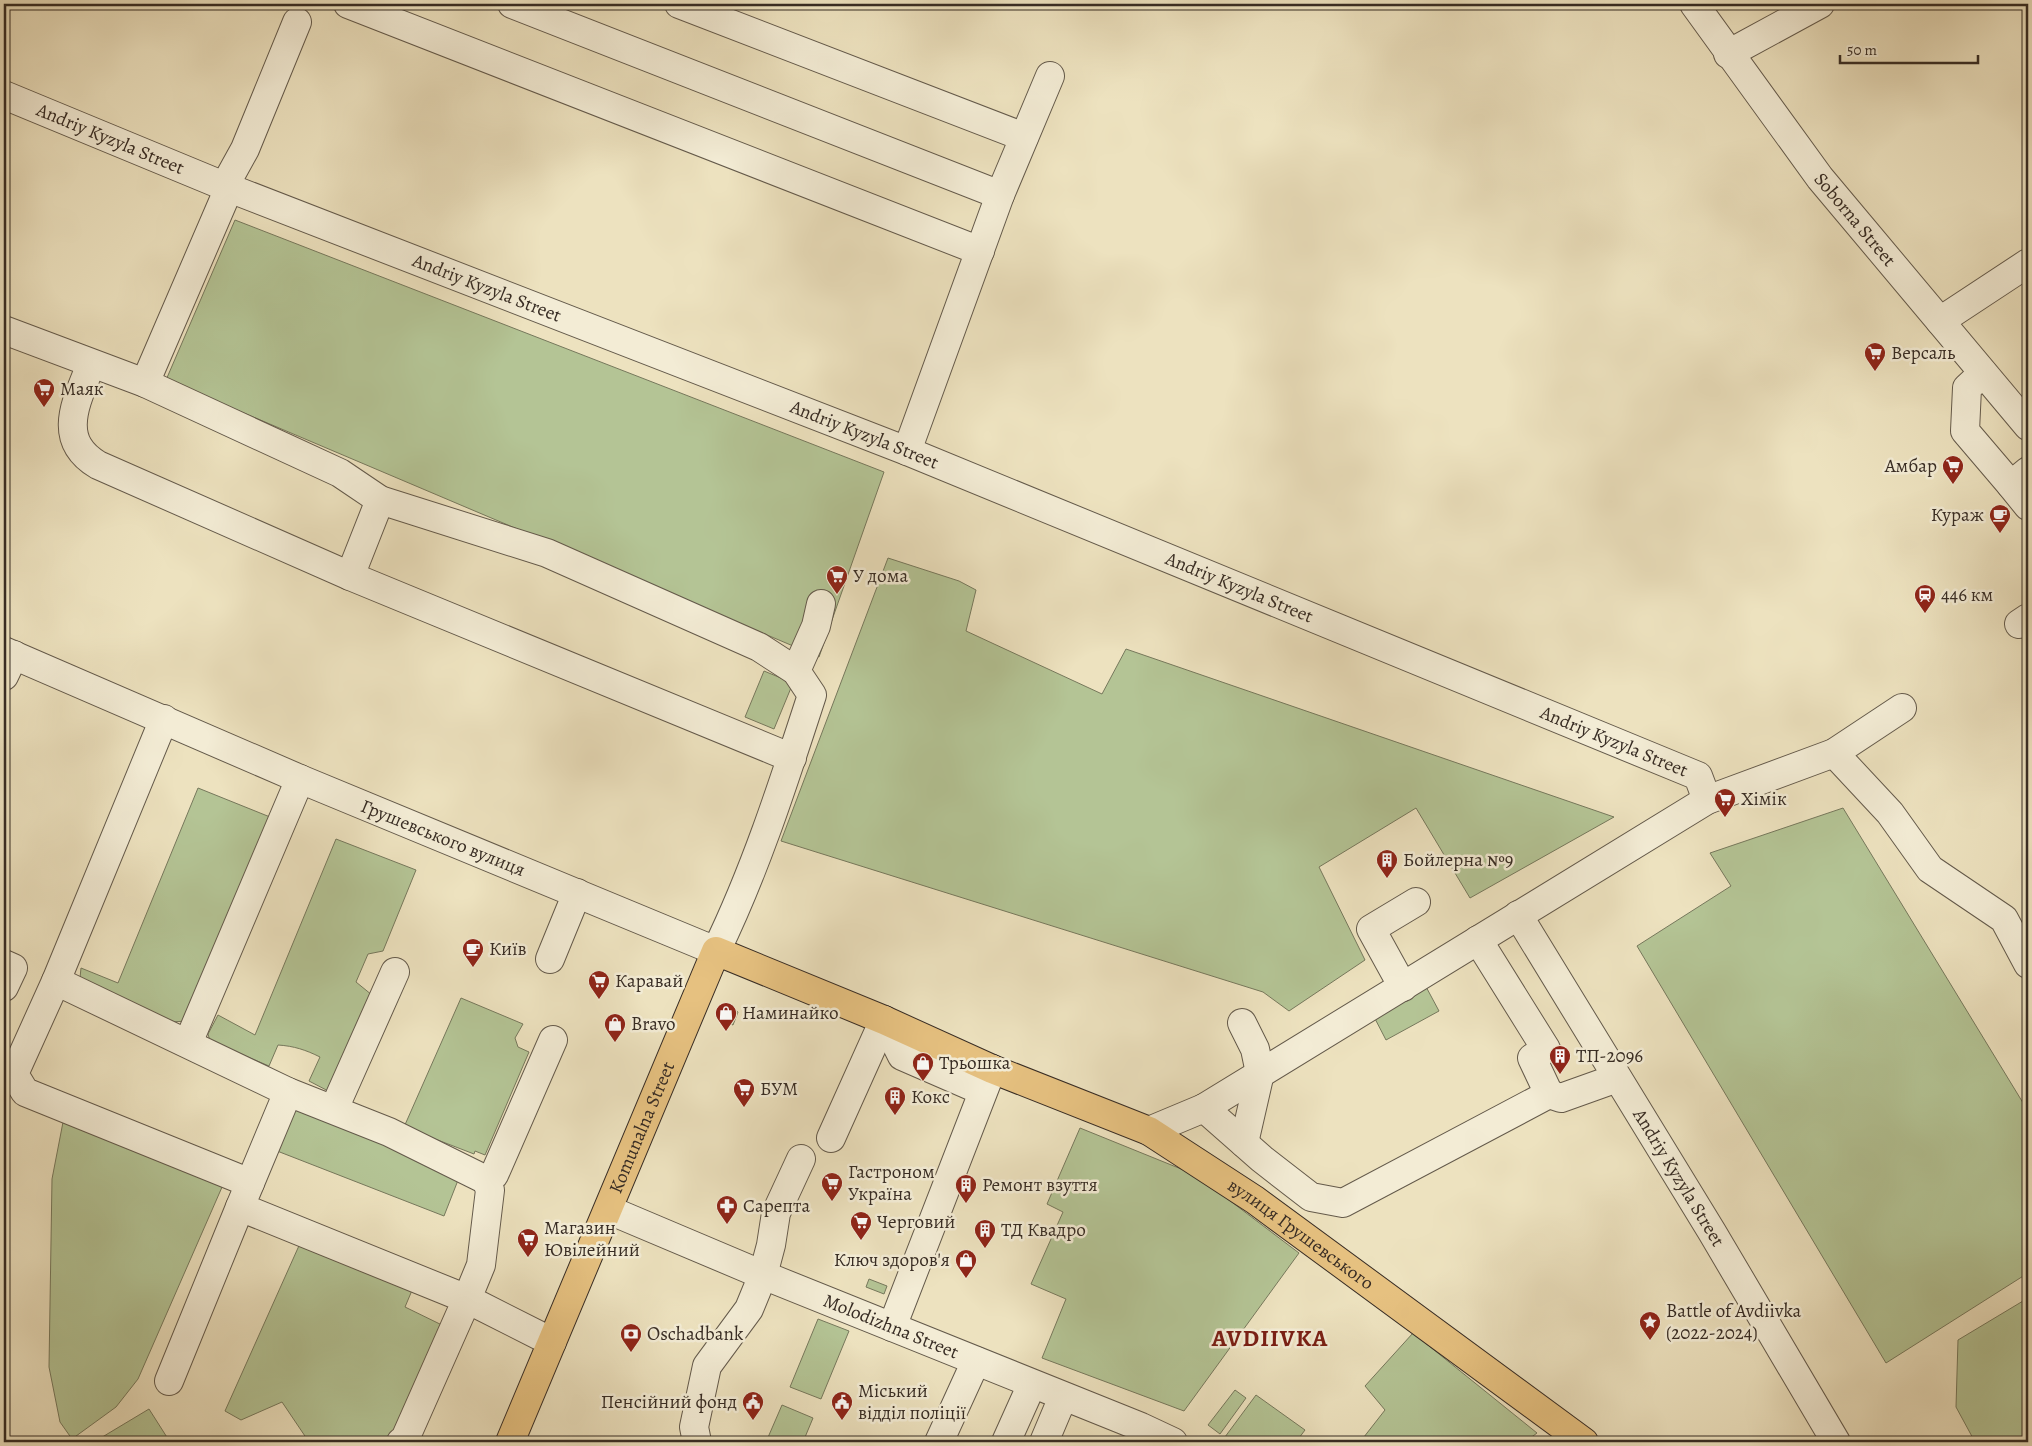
<svg xmlns="http://www.w3.org/2000/svg" width="2032" height="1446" viewBox="0 0 2032 1446" font-family="Alegreya,serif">
<style>
.green{fill:#b4c495;stroke:#76785c}
.lines{fill:none;stroke-linecap:round;stroke-linejoin:round}
.minor-casing{stroke:#645a4b;stroke-width:30}
.major-casing{stroke:#372c24;stroke-width:30}
.minor{stroke:#f3ecd5;stroke-width:28}
.major{stroke:#e6c180;stroke-width:28}
.labels{text-anchor:middle;dominant-baseline:central;stroke-width:5;stroke-linejoin:round;paint-order:stroke}
.street-label{font-size:19px;fill:#372c24;stroke:#f3ecd5}
.poi-label{font-size:19px;fill:#372c24;stroke:#f3ecd5;text-anchor:start}
.district-label{font-size:24px;font-weight:bold;letter-spacing:1px;fill:#7a1f14;stroke:#f3ecd5}
</style>
<rect width="100%" height="100%" fill="#ede2bf"/>
<filter id="stains"><feTurbulence type="fractalNoise" baseFrequency=".004" numOctaves="4"/><feColorMatrix values="0 0 0 0 .2 0 0 0 0 .09 0 0 0 0 .02 0 0 0 .5 -.17"/></filter>
<radialGradient id="worn" r=".72"><stop offset=".6" stop-color="#630" stop-opacity="0"/><stop offset="1" stop-color="#630" stop-opacity=".3"/></radialGradient>
<path class="green" d="M235 220 884 472 819 657 166 380Z
M888 558 959 581 976 590 966 631 1102 694 1126 649 1614 817 1470 898 1416 808 1319 867 1365 960 1289 1011 1263 992 781 841Z
M764 671 793 683 774 729 745 717Z
M198 788 275 819 189 1021 169 1022 80 978 81 968 118 983Z
M1843 808 2028 1111V1273L1886 1363 1637 946 1731 886 1710 853Z
M336 839 416 870 383 951 368 954 356 982 372 995 332 1093 309 1081 320 1057C306 1050 294 1046 278 1045L269 1066 210 1041 208 1034 218 1015 255 1035Z
M1424 983 1439 1011 1386 1040 1371 1011Z
M461 998 523 1024 515 1038 518 1047 529 1052 485 1155 475 1151 474 1154 404 1127Z
M725 1006 738 1012 733 1025 719 1020Z
M290 1103 462 1170 444 1216 272 1149Z
M64 1117 226 1178 138 1379 116 1407 72 1439 60 1422 49 1367 52 1179Z
M1080 1128 1196 1175 1299 1253 1184 1411 1042 1358 1066 1299 1031 1284 1063 1212 1047 1204Z
M302 1239 413 1288 405 1307 446 1327 388 1442H309L282 1402 241 1420 225 1411Z
M869 1279 887 1286 884 1294 866 1287Z
M2028 1298V1442H1975L1956 1407 1958 1340Z
M818 1319 849 1331 821 1399 790 1387Z
M1413 1333 1537 1433 1525 1442H1360L1385 1410 1365 1386Z
M1235 1390 1246 1398 1220 1434 1208 1425Z
M1256 1395 1305 1430 1296 1442 1222 1441Z
M782 1405 813 1418 803 1442H766Z
M149 1409 170 1442H94Z"/>
<g class="lines">
<g class="minor-casing">
<g id="minor">
<path d="M348 4 980 251"/>
<path d="M512 4 1000 195"/>
<path d="M679 4 1024 137"/>
<path id="s1" d="M1694 4 1820 178 2028 426"/>
<path d="M1728 54 1820 4"/>
<path id="s2" d="M4 95 229 188 907 451 1698 776 1707 800"/>
<path d="M1940 321 2028 263"/>
<path d="M4 330 145 383 340 473 380 500 547 553 759 647 796 671 812 695C784 781 756 869 716 951L300 779 4 651"/>
<path d="M91 364C77 401 55 439 98 465L350 576 792 758"/>
<path d="M1983 373 1967 388 1965 431 2011 485"/>
<path d="M145 383 229 188V178L245 149 297 22"/>
<path d="M907 451 1000 195 1050 76"/>
<path d="M2028 471 2011 485 2028 506"/>
<path d="M350 576 380 500"/>
<path d="M2019 624 2028 618"/>
<path d="M796 671 816 626 821 604"/>
<path d="M4 676 14 655"/>
<path d="M164 719 56 981 288 1092 389 1132 486 1180 490 1190 481 1265 467 1299 552 1342"/>
<path d="M1834 753 1890 813 1930 869 2004 919 2028 964"/>
<path id="s3" d="M1518 915 1712 1232 1836 1442"/>
<path d="M550 959 577 893"/>
<path d="M4 964 13 968 4 987"/>
<path d="M56 981 14 1074 25 1092 250 1183"/>
<path d="M1403 987 1371 929 1416 902"/>
<path d="M884 1020 902 1056 971 1086 992 1069"/>
<path d="M1242 1023 1255 1049 1260 1073 1244 1143"/>
<path d="M188 1043 300 779"/>
<path d="M288 1092 240 1207 467 1299 405 1439 401 1442"/>
<path d="M1549 1094 1561 1098 1617 1078"/>
<path d="M1204 1108 1262 1159 1311 1197 1343 1203 1549 1094 1532 1058 1546 1049 1478 940"/>
<path d="M334 1109 395 972"/>
<path d="M1149 1131 1204 1108 1707 800 1834 753 1902 708"/>
<path d="M831 1138 884 1020"/>
<path d="M486 1180 494 1175 553 1040"/>
<path id="s4" d="M609 1210 763 1275 1141 1427 1173 1442"/>
<path d="M892 1327 992 1069"/>
<path d="M169 1381 240 1207"/>
<path d="M697 1442 694 1427 707 1366 749 1309 763 1275 771 1245 776 1213 801 1159"/>
<path d="M939 1442 976 1361"/>
<path d="M1006 1442 1032 1384"/>
<path d="M1044 1442 1063 1397"/>
</g>
</g>
<g class="major-casing">
<g id="major">
<path id="s5" d="M510 1442 716 951 884 1020 992 1069 1149 1131 1255 1200 1584 1442"/>
</g>
</g>
<use href="#minor" class="minor"/>
<use href="#major" class="major"/>
</g>
<defs>
<g id="supermarket-pin" transform="scale(1.125)"><path d="M0 17L-7.5 6A9.5 9.5 0 1 1 7.5 6Z" fill="#8f2418" stroke="#f3ecd5"/><path d="M-6-5.5h2.5l.6 2H6L4.5 2H-2.5L-4.4-4H-6ZM-1.5 3.2a1.3 1.3 0 1 0 .1 0ZM3 3.2a1.3 1.3 0 1 0 .1 0Z" fill="#fff"/></g>
<g id="cafe-pin" transform="scale(1.125)"><path d="M0 17L-7.5 6A9.5 9.5 0 1 1 7.5 6Z" fill="#8f2418" stroke="#f3ecd5"/><path d="M-5.5-4.5H6V0H3Q3 3.5 0 3.5H-2.5Q-5.5 3.5-5.5 0ZM3-3.2v2h1.7v-2ZM-6 4.5H4V6H-6Z" fill="#fff"/></g>
<g id="station-pin" transform="scale(1.125)"><path d="M0 17L-7.5 6A9.5 9.5 0 1 1 7.5 6Z" fill="#8f2418" stroke="#f3ecd5"/><path d="M-3-6H3Q5-6 5-4V2Q5 4 3 4L4.5 6H3L1.5 4h-3L-3 6H-4.5L-3 4Q-5 4-5 2V-4Q-5-6-3-6ZM-3.5-4v3h7v-3ZM-3.5 1v1.5H-2V1ZM2 1v1.5H3.5V1Z" fill="#fff"/></g>
<g id="building-pin" transform="scale(1.125)"><path d="M0 17L-7.5 6A9.5 9.5 0 1 1 7.5 6Z" fill="#8f2418" stroke="#f3ecd5"/><path d="M-4-6H4V6H1V3H-1V6H-4ZM-2.5-4.3h1.7v1.8h-1.7ZM.8-4.3h1.7v1.8H.8ZM-2.5-1h1.7V.8h-1.7ZM.8-1h1.7V.8H.8Z" fill="#fff"/></g>
<g id="shop-pin" transform="scale(1.125)"><path d="M0 17L-7.5 6A9.5 9.5 0 1 1 7.5 6Z" fill="#8f2418" stroke="#f3ecd5"/><path d="M-5-2.5h2.3a2.7 3.5 0 0 1 5.4 0H5L5.5 6h-11ZM-1.5-2.5h3a1.5 2.3 0 0 0-3 0Z" fill="#fff"/></g>
<g id="pharmacy-pin" transform="scale(1.125)"><path d="M0 17L-7.5 6A9.5 9.5 0 1 1 7.5 6Z" fill="#8f2418" stroke="#f3ecd5"/><path d="M-2-6h4v4h4v4h-4v4h-4v-4h-4v-4h4Z" fill="#fff"/></g>
<g id="sight-pin" transform="scale(1.125)"><path d="M0 17L-7.5 6A9.5 9.5 0 1 1 7.5 6Z" fill="#8f2418" stroke="#f3ecd5"/><path d="M0-6L1.8-2.2L6-1.7L2.9 1.2L3.7 5.4L0 3.3L-3.7 5.4L-2.9 1.2L-6-1.7L-1.8-2.2Z" fill="#fff"/></g>
<g id="bank-pin" transform="scale(1.125)"><path d="M0 17L-7.5 6A9.5 9.5 0 1 1 7.5 6Z" fill="#8f2418" stroke="#f3ecd5"/><path d="M-6-4H6V4H-6ZM0-2.3a2.3 2.3 0 1 0 0 4.6a2.3 2.3 0 1 0 0-4.6Z" fill="#fff"/></g>
<g id="civic-pin" transform="scale(1.125)"><path d="M0 17L-7.5 6A9.5 9.5 0 1 1 7.5 6Z" fill="#8f2418" stroke="#f3ecd5"/><path d="M-.6-6.5H3V-4.5H.6V-3L4-1V1h2V6H-6V1h2V-1L-.6-3ZM-1.2 2.5V6h2.4V2.5Z" fill="#fff"/></g>
</defs>
<g fill-rule="evenodd">
<use href="#supermarket-pin" x="1875" y="353"/>
<use href="#supermarket-pin" x="44" y="389"/>
<use href="#supermarket-pin" x="1953" y="466"/>
<use href="#cafe-pin" x="2000" y="515"/>
<use href="#supermarket-pin" x="837" y="576"/>
<use href="#station-pin" x="1925" y="595"/>
<use href="#supermarket-pin" x="1725" y="799"/>
<use href="#building-pin" x="1387" y="860"/>
<use href="#cafe-pin" x="473" y="949"/>
<use href="#supermarket-pin" x="599" y="981"/>
<use href="#shop-pin" x="726" y="1013"/>
<use href="#shop-pin" x="615" y="1024"/>
<use href="#building-pin" x="1560" y="1056"/>
<use href="#shop-pin" x="923" y="1063"/>
<use href="#supermarket-pin" x="744" y="1089"/>
<use href="#building-pin" x="895" y="1097"/>
<use href="#supermarket-pin" x="832" y="1183"/>
<use href="#building-pin" x="966" y="1185"/>
<use href="#pharmacy-pin" x="727" y="1206"/>
<use href="#supermarket-pin" x="861" y="1222"/>
<use href="#building-pin" x="985" y="1230"/>
<use href="#supermarket-pin" x="528" y="1239"/>
<use href="#shop-pin" x="966" y="1260"/>
<use href="#sight-pin" x="1650" y="1322"/>
<use href="#bank-pin" x="631" y="1334"/>
<use href="#civic-pin" x="753" y="1402"/>
<use href="#civic-pin" x="842" y="1402"/>
</g>
<g class="labels">
<g class="street-label">
<text stroke="none"><textPath href="#s2" startOffset="115">Andriy Kyzyla Street</textPath></text>
<text stroke="none"><textPath href="#s1" startOffset="269">Soborna Street</textPath></text>
<text stroke="none"><textPath href="#s2" startOffset="520">Andriy Kyzyla Street</textPath></text>
<text stroke="none"><textPath href="#s2" startOffset="925">Andriy Kyzyla Street</textPath></text>
<text stroke="none"><textPath href="#s2" startOffset="1330">Andriy Kyzyla Street</textPath></text>
<text stroke="none"><textPath href="#s2" startOffset="1735">Andriy Kyzyla Street</textPath></text>
<text transform="translate(443 838) rotate(22)">Грушевського вулиця</text>
<text stroke="none"><textPath href="#s5" startOffset="341">Komunalna Street</textPath></text>
<text stroke="none"><textPath href="#s3" startOffset="308">Andriy Kyzyla Street</textPath></text>
<text stroke="none"><textPath href="#s5" startOffset="1185">вулиця Грушевського</textPath></text>
<text stroke="none"><textPath href="#s4" startOffset="305">Molodizhna Street</textPath></text>
</g>
<g class="poi-label">
<text x="1891" y="353">Версаль</text>
<text x="60" y="389">Маяк</text>
<text x="1937" y="466" text-anchor="end">Амбар</text>
<text x="1984" y="515" text-anchor="end">Кураж</text>
<text x="853" y="576">У дома</text>
<text x="1941" y="595">446 км</text>
<text x="1741" y="799">Хімік</text>
<text x="1403" y="860">Бойлерна №9</text>
<text x="489" y="949">Київ</text>
<text x="615" y="981">Каравай</text>
<text x="742" y="1013">Наминайко</text>
<text x="631" y="1024">Bravo</text>
<text x="1576" y="1056">ТП-2096</text>
<text x="939" y="1063">Трьошка</text>
<text x="760" y="1089">БУМ</text>
<text x="911" y="1097">Кокс</text>
<text x="848" y="1172">Гастроном<tspan x="848" dy="22">Україна</tspan></text>
<text x="982" y="1185">Ремонт взуття</text>
<text x="743" y="1206">Сарепта</text>
<text x="877" y="1222">Черговий</text>
<text x="544" y="1228">Магазин<tspan x="544" dy="22">Ювілейний</tspan></text>
<text x="1001" y="1230">ТД Квадро</text>
<text x="950" y="1260" text-anchor="end">Ключ здоров'я</text>
<text x="1666" y="1311">Battle of Avdiivka<tspan x="1666" dy="22">(2022-2024)</tspan></text>
<text x="647" y="1334">Oschadbank</text>
<text x="858" y="1391">Міський<tspan x="858" dy="22">відділ поліції</tspan></text>
<text x="737" y="1402" text-anchor="end">Пенсійний фонд</text>
</g>
<g class="district-label">
<text x="1270" y="1338">AVDIIVKA</text>
</g>
</g>
<rect width="2032" height="1446" fill="none" stroke="#ede2bf" stroke-width="20"/>
<rect x="5" y="5" width="2022" height="1436" fill="none" stroke="#372c24" stroke-width="2.5"/>
<rect x="10" y="10" width="2012" height="1426" fill="none" stroke="#372c24"/>
<path d="M1840 55v8h138v-8" fill="none" stroke="#372c24" stroke-width="2.5"/>
<text x="1847" y="55" font-size="15" fill="#372c24" stroke="#f3ecd5" stroke-width="4" paint-order="stroke">50 m</text>
<rect width="100%" height="100%" filter="url(#stains)"/>
<rect width="100%" height="100%" fill="url(#worn)"/>
</svg>
